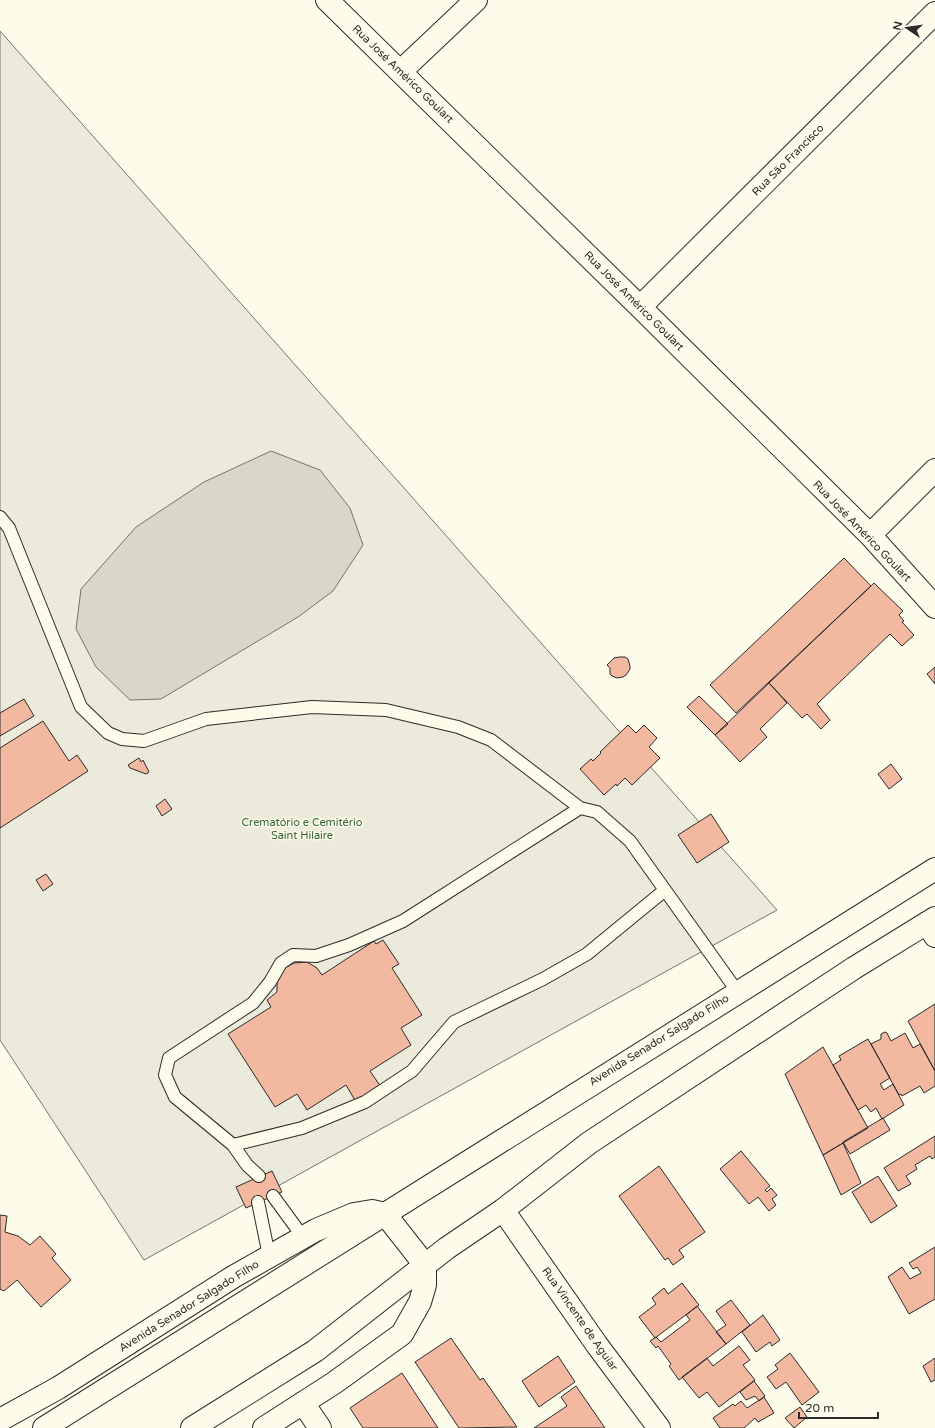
<svg xmlns="http://www.w3.org/2000/svg" width="935" height="1428" viewBox="0 0 935 1428" font-family="'Varela Round',sans-serif">
<style>
.green{fill:#ecebdb;stroke:#74746e}
.water{fill:#d8d7c9;stroke:#74746e}
.building{fill:#f2b8a0;stroke:#2b2b2b}
.lines{fill:none;stroke-linecap:round;stroke-linejoin:round}
.lane-casing{stroke:#2b2b2b;stroke-width:14}
.street-casing{stroke:#2b2b2b;stroke-width:24}
.secondary-casing{stroke:#2b2b2b;stroke-width:24}
.primary-casing{stroke:#2b2b2b;stroke-width:24}
.lane{stroke:#fdfbea;stroke-width:12}
.street{stroke:#fdfbea;stroke-width:22}
.secondary{stroke:#fdfbea;stroke-width:22}
.primary{stroke:#fdfbea;stroke-width:22}
.labels{text-anchor:middle;dominant-baseline:central;stroke-width:3;stroke-linejoin:round;paint-order:stroke}
.street-label{font-size:11px;fill:#2b2b2b;stroke:#fdfbea}
.park-label{font-size:11px;fill:#34623c;stroke:#fdfbea}
</style>
<rect width="100%" height="100%" fill="#fdfbea"/>
<path class="green" d="M0 31 777 910 144 1260 0 1040Z"/>
<path class="water" d="M271 451 320 470 350 508 363 545 333 591 298 617 161 699 130 700 96 667 76 629 81 589 136 527 204 482Z"/>
<path class="building" d="M844 558 871 586 736 713 710 685Z
M874 583 903 611 899 615 904 621 902 622 914 635 902 646 890 634 817 704 830 720 821 729 807 714 802 718 769 683Z
M619 657H625L628 659 630 666V669L626 675 623 677 617 678 612 676 610 674V668L607 665 614 658Z
M935 667V684L927 674Z
M769 683 787 703 760 729 767 737 740 762 715 735Z
M699 696 728 724 715 735 687 707Z
M24 699 34 716 0 736V713Z
M43 721 69 761 77 755 88 771 0 828V748Z
M628 725 636 733 644 725 657 738 649 747 660 758 632 785 625 778 617 786 616 784 604 795 580 769 591 759 593 761 601 753 600 752Z
M139 758 141 762 143 760 149 772 146 774 130 768 128 765Z
M891 764 902 779 889 789 878 774Z
M165 799 172 809 162 816 156 806Z
M711 814 729 842 697 863 678 835Z
M46 874 53 884 43 891 36 880Z
M383 940 399 964 392 968 422 1015 401 1028 411 1045 370 1071 381 1087 356 1102 346 1085 307 1110 297 1094 275 1107 228 1034 271 1007 267 1000 277 992V980L283 969 294 963 307 962 317 968 322 975 374 941 376 944Z
M935 1004V1071L908 1021Z
M885 1032 887 1033 891 1041 905 1033 913 1048 920 1044 935 1071V1086L924 1093 920 1086 902 1096 901 1094 899 1095 871 1044 881 1039V1034Z
M868 1039 890 1078 880 1084 884 1090 893 1084 904 1105 882 1119 876 1108 871 1112 866 1105 858 1110 833 1065 841 1060 839 1056Z
M823 1047 868 1128 823 1155 785 1074Z
M883 1118 890 1130 850 1154 843 1142Z
M935 1136V1157L932 1159 930 1156 915 1165 917 1169 906 1176 911 1184 898 1191 884 1168Z
M843 1143 861 1183 841 1195 823 1155Z
M741 1151 770 1186 765 1190 767 1192 771 1188 777 1195 772 1199 776 1205 769 1211 758 1197 749 1204 720 1169Z
M659 1166 705 1232 679 1250 684 1257 673 1265 668 1258 665 1260 619 1196Z
M272 1171 282 1192 246 1208 236 1187Z
M878 1176 897 1206 871 1223 852 1192Z
M0 1215 7 1216 5 1232 18 1236 30 1245 40 1236 56 1254 52 1258 71 1280 41 1307 17 1280 4 1291 0 1289Z
M935 1247V1299L909 1314 888 1277 902 1267 910 1279 921 1273 917 1267 913 1269 909 1263Z
M682 1283 699 1305 655 1338 639 1317 656 1304 652 1298 664 1288 668 1294Z
M731 1300 750 1325 726 1344 716 1332 726 1325 716 1311Z
M697 1306 726 1344 679 1380 669 1366 671 1364 658 1346 656 1348 650 1341 656 1337 661 1342 690 1320 686 1315Z
M763 1315 780 1340 772 1346 770 1342 756 1352 742 1332Z
M451 1338 480 1380 483 1378 517 1427 459 1428 415 1362Z
M739 1346 750 1360 743 1365 755 1380 719 1407 707 1392 699 1398 682 1377 707 1358 713 1366Z
M790 1353 819 1392 802 1405 786 1382 776 1389 767 1377 778 1369 775 1365Z
M558 1356 575 1382 539 1407 522 1381Z
M935 1358V1380L931 1382 923 1366Z
M402 1373 438 1428H363L350 1408Z
M754 1381 765 1396 759 1401 755 1396 746 1400 740 1392Z
M576 1386 605 1428H534L567 1406 561 1397Z
M764 1397 774 1413 758 1422 755 1418 744 1428H720L713 1418 733 1404 735 1406 741 1401 747 1408Z
M800 1407 807 1417 794 1428 785 1418Z"/>
<g class="lines">
<g class="lane-casing">
<path id="lane" d="M0 517 9 528 81 707 108 733 122 739 144 741 206 719 312 707 386 710 458 727 491 740 580 808
M233 1145 302 1128 365 1102 412 1071 454 1022 543 979 587 954 665 890
M259 1176 247 1165 233 1145 175 1097 165 1075 169 1058 253 1003 270 982 281 963 293 955 316 956 349 945 403 921 580 808 597 812 630 841 737 991
M273 1196 303 1237
M258 1202 269 1256"/>
</g>
<g class="street-casing">
<path id="street" d="M327 0 640 307 870 535 935 607
M401 71 476 0
M640 307 935 13
M870 535 935 470
M927 923 935 936
M503 1210 597 1345 659 1428
M303 1403 320 1428"/>
</g>
<g class="secondary-casing">
<path id="secondary" d="M0 1420 58 1388 233 1277 316 1230 354 1214 372 1211 385 1214 425 1265V1285L420 1302 402 1334 334 1383 264 1428"/>
</g>
<g class="primary-casing">
<path id="primary" d="M44 1428C342 1244 637 1053 935 869
M192 1428 315 1351 447 1248 503 1210 589 1143 854 968 935 918"/>
</g>
<use href="#lane" class="lane"/>
<use href="#street" class="street"/>
<use href="#secondary" class="secondary"/>
<use href="#primary" class="primary"/>
</g>
<g class="labels">
<g class="street-label">
<text transform="translate(403 74) rotate(44)">Rua José Américo Goulart</text>
<text transform="translate(788 160) rotate(-45)">Rua São Francisco</text>
<text transform="translate(634 301) rotate(45)">Rua José Américo Goulart</text>
<text transform="translate(862 531) rotate(46)">Rua José Américo Goulart</text>
<text transform="translate(659 1040) rotate(-32)">Avenida Senador Salgado Filho</text>
<text transform="translate(189 1306) rotate(-32)">Avenida Senador Salgado Filho</text>
<text transform="translate(580 1319) rotate(55)">Rua Vincente de Aguiar</text>
</g>
<g class="park-label">
<text x="302" y="822">Crematório e Cemitério<tspan x="302" dy="13">Saint Hilaire</tspan></text>
</g>
</g>
<g transform="translate(907 28) rotate(283)" stroke="#fdfbea" stroke-width="3" paint-order="stroke">
<path d="M0-3L7 15L0 10L-7 15Z" fill="#2b2b2b"/>
<text y="-6" font-size="11" font-weight="bold" text-anchor="middle" fill="#2b2b2b">N</text>
</g>
<path d="M799 1412v6h79v-6" fill="none" stroke="#2b2b2b" stroke-width="2"/>
<text x="805" y="1412" font-size="12" fill="#2b2b2b" stroke="#fdfbea" stroke-width="3" paint-order="stroke">20 m</text>
</svg>
